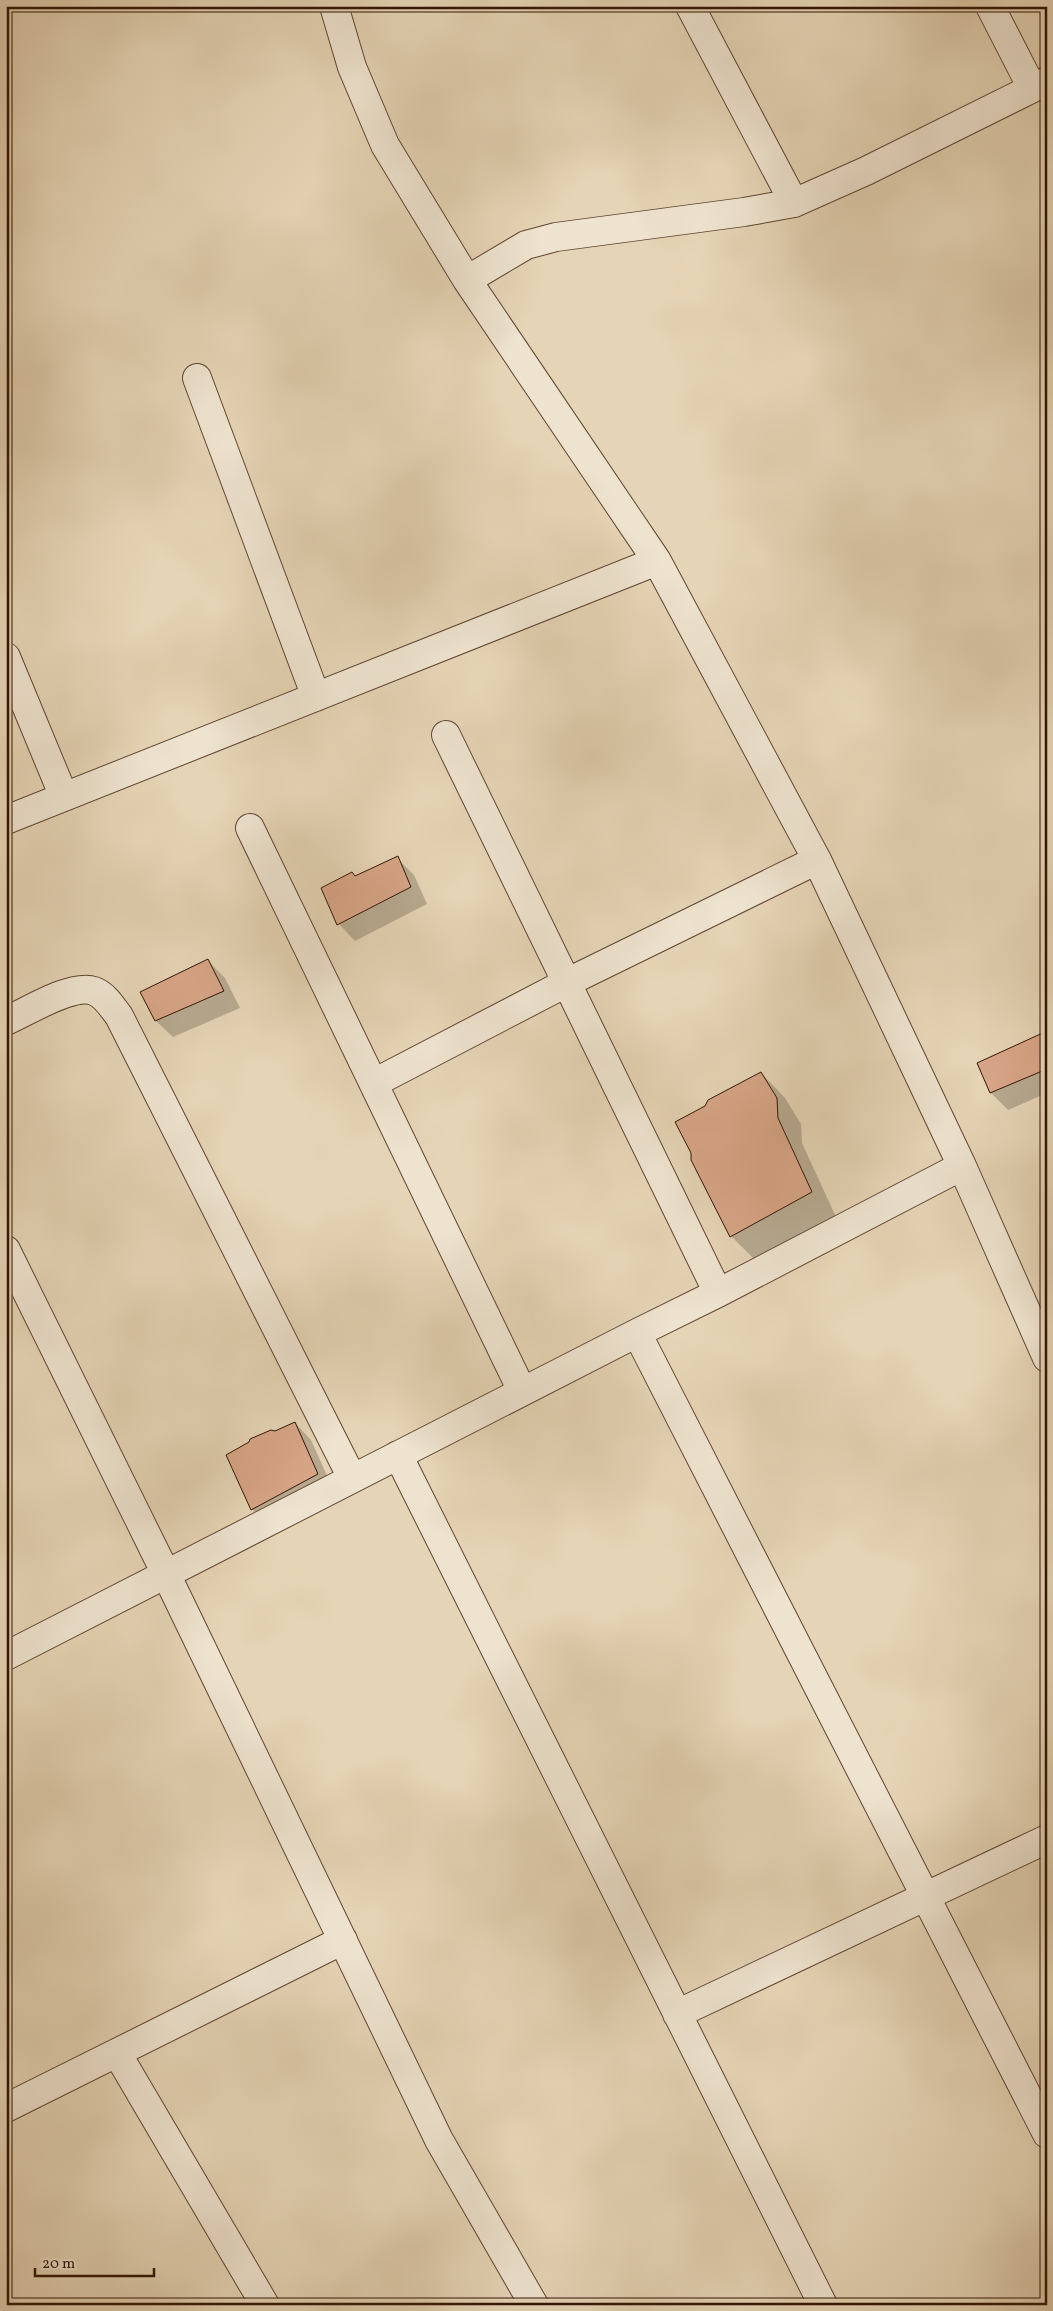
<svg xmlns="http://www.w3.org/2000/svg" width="1053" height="2311" viewBox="0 0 1053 2311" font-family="Vollkorn,serif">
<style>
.shadow{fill:#0003}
.building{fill:#d7a587;stroke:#321505}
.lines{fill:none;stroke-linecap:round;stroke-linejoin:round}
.street-casing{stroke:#5f4531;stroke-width:30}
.street{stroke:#eee3cf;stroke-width:28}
</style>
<rect width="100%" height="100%" fill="#e5d4b5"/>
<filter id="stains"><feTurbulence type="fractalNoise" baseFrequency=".004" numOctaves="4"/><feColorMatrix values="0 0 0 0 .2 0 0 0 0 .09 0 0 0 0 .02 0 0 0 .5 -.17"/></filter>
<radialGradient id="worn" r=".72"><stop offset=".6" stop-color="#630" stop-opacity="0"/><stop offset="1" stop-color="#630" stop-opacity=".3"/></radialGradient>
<path class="shadow" d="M397 858 414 875 427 904 355 941 339 924Z
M208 961 225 978 240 1008 173 1037 156 1021 142 992Z
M1047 1033V1093L1008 1110 991 1093 978 1063Z
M761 1073 785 1098 801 1124 802 1143 836 1217 756 1261 731 1236 706 1107Z
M295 1423 311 1440 334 1491 268 1526 252 1509Z"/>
<path class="building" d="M398 856 411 887 337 925 321 888 352 872 355 876Z
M208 959 224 991 155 1021 140 992Z
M1047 1031V1069L990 1093 977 1063Z
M761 1072 777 1098 778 1118 812 1192 730 1237 691 1160V1153L675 1122 705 1106 708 1100Z
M295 1422 318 1474 251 1510 226 1455 249 1442 250 1439 271 1430 275 1431Z"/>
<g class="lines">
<g class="street-casing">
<path id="street" d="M334 6 352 67 385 145 467 280 657 561 817 860 962 1166 1047 1358
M690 6 794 203
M990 6 1032 88
M467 280 526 245 556 237 744 212 794 203 866 171 1047 81
M197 378 316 697
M6 657 64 797
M446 735 718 1293
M6 820 657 561
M250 828 522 1391
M6 1021C27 1012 72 983 94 991 105 995 112 1007 119 1016L352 1478
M374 1083 566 983 817 860
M6 1250 166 1574 439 2140 534 2305
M637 1333 1047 2134
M398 1455 823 2305
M6 1656 637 1333 718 1293 962 1166
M677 2014 1047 1839
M117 2053 265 2305
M6 2108 343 1940"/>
</g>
<use href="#street" class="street"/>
</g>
<rect width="1053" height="2311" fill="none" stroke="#e5d4b5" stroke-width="25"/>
<rect x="8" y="8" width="1038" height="2296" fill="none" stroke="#321505" stroke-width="2.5"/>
<rect x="12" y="12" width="1028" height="2286" fill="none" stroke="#321505"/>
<path d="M35 2268v8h119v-8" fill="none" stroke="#321505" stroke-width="2.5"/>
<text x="42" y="2268" font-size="15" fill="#321505" stroke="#eee3cf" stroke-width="4" paint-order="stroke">20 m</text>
<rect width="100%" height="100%" filter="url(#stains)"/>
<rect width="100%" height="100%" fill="url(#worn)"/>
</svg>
